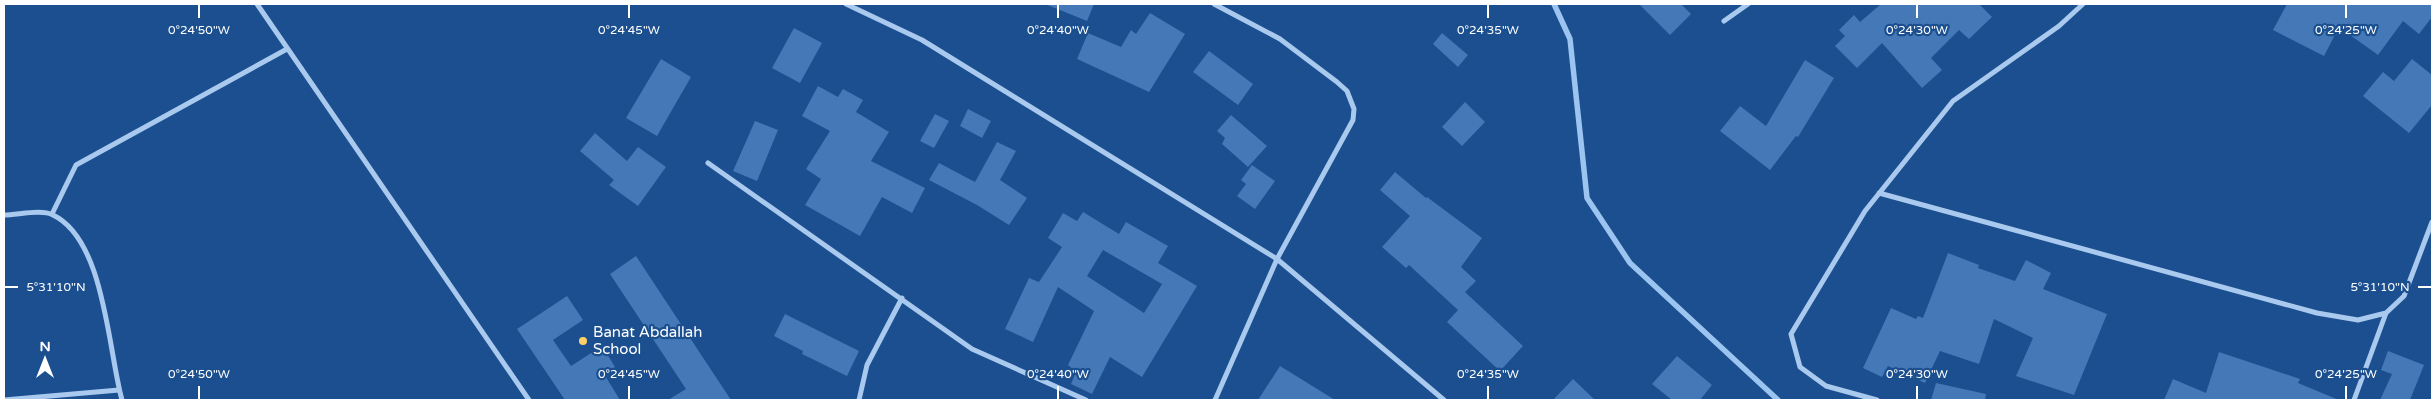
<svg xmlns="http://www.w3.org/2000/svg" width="2436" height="404" viewBox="0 0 2436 404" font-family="'Varela Round',sans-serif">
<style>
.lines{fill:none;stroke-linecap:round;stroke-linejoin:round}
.stream{stroke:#9cc4f0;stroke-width:5.5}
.building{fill:#4478b7;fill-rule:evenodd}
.minor{stroke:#a9c9ee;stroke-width:5}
.ticks{fill:none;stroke:#fff;stroke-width:2}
.poi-dot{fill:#ffd166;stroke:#1b4f8f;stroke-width:2}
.labels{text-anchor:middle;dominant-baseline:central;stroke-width:4.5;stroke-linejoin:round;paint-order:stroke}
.poi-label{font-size:15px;fill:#fff;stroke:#1b4f8f;text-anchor:start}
.ticks-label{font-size:12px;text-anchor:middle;fill:#fff;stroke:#1b4f8f;stroke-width:4.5;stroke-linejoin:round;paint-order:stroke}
</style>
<rect width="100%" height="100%" fill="#1b4f8f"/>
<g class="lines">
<path class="stream" d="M1554 4 1570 39 1587 198 1630 263 1778 400"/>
</g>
<path class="building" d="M1045 4H1094L1087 21Z
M1639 4H1681L1691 14 1670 35Z
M1881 4H1979L1992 17 1969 39 1959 30 1931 58 1942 70 1922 88 1882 43 1857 68 1835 46 1845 36 1839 30 1854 15 1860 22Z
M2287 4H2432V17L2419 34 2403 21 2378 55 2339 27 2324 56 2273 30Z
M1150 13 1185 34 1149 92 1077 59 1088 33 1121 47 1131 30 1136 34Z
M794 28 822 43 800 83 772 68Z
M1442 33 1468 55 1458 67 1433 44Z
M1209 51 1253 84 1238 105 1193 72Z
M661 59 691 77 657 136 626 118Z
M2412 59 2432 75V105L2409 133 2363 96 2383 72 2394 81Z
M1805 60 1834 78 1798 137 1796 136 1770 170 1720 131 1740 106 1766 126Z
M818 86 838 97 843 89 863 100 856 112 889 132 871 161 925 188 912 213 882 197 860 236 805 205 821 179 806 169 830 131 802 116Z
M1465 102 1485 122 1462 146 1442 127Z
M968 109 991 121 982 138 960 126Z
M935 114 949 121 934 148 920 141Z
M1231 115 1267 146 1248 167 1222 144 1225 138 1217 131Z
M755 121 778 130 757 181 733 171Z
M595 133 627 161 638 147 666 167 638 206 609 185 614 180 580 151Z
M997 142 1016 151 1000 180 1027 198 1009 225 977 205 929 180 939 163 975 182Z
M1252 165 1275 181 1255 209 1237 196 1246 184 1241 180Z
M1395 172 1426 198 1427 197 1482 238 1461 267 1476 281 1465 292 1523 346 1500 371 1447 322 1458 310 1409 265 1406 268 1382 247 1410 216 1380 190Z
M1083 212 1119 234 1126 222 1168 246 1158 263 1197 286 1142 377 1110 357 1092 394 1071 384 1076 372 1068 365 1094 311 1058 287 1033 342 1005 329 1029 278 1039 282 1062 247 1048 238 1063 213 1077 221ZM1103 250 1162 284 1144 313 1087 276Z
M1948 253 1979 265 1978 268 2015 281 2026 260 2051 273 2043 289 2107 314 2074 395 2016 376 2033 338 1994 319 1979 364 1940 351 1925 383 1888 366 1882 377 1863 368 1891 308 1916 319 1918 316 1923 318Z
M636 256 731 400H668L686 389 610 274Z
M567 296 583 320 553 340 571 366 602 346 615 367 604 374 620 400H565L517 329Z
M785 314 859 351 847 376 802 354 803 351 774 336Z
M2388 351 2424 365 2410 400H2380L2392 374 2381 370Z
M2219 352 2300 379 2298 383 2339 400H2164L2173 379 2206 393Z
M1677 356 1712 385 1700 400H1672L1652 384Z
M1280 366 1335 400H1258Z
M1573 379 1595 400H1553Z
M1936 383 1986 394 1985 400H1931Z"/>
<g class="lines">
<path class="minor" d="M257 4 529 400
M846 4 922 40 1277 259 1444 400
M1214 4 1280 39 1337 82 1347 91 1354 109 1353 120 1277 259 1215 400
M1724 21 1748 4
M708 163 972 349 1086 400
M1879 193 2317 313 2358 320 2386 313 2404 296 2432 222
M52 214 76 165 287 49
M4 215C18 215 41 209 53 215 105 240 108 350 122 400
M4 400 119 390
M859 400 867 365 902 298
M1877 400 1826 386 1800 367 1791 334 1865 211 1953 101 2059 26 2083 4
M2354 400 2386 313"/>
</g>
<path class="ticks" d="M199 5V18M629 5V18M1058 5V18M1488 5V18M1917 5V18M2346 5V18M5 287H18M2418 287H2431M199 386V399M629 386V399M1058 386V399M1488 386V399M1917 386V399M2346 386V399"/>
<circle class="poi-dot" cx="583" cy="341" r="5"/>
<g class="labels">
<g class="poi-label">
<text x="593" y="332">Banat Abdallah<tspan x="593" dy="17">School</tspan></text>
</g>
</g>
<g class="ticks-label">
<text x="199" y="34">0°24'50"W</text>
<text x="629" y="34">0°24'45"W</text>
<text x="1058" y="34">0°24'40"W</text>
<text x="1488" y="34">0°24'35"W</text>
<text x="1917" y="34">0°24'30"W</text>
<text x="2346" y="34">0°24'25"W</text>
<text x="56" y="291">5°31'10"N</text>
<text x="2380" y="291">5°31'10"N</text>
<text x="199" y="378">0°24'50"W</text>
<text x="629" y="378">0°24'45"W</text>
<text x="1058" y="378">0°24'40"W</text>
<text x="1488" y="378">0°24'35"W</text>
<text x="1917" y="378">0°24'30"W</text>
<text x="2346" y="378">0°24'25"W</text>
</g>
<rect width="2436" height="404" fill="none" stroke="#ffffff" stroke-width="10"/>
<g transform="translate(45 359)" stroke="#1b4f8f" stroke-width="4" paint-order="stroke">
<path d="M0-4L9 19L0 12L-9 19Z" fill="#ffffff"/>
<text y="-8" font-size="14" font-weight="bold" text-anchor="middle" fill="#ffffff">N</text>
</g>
</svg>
